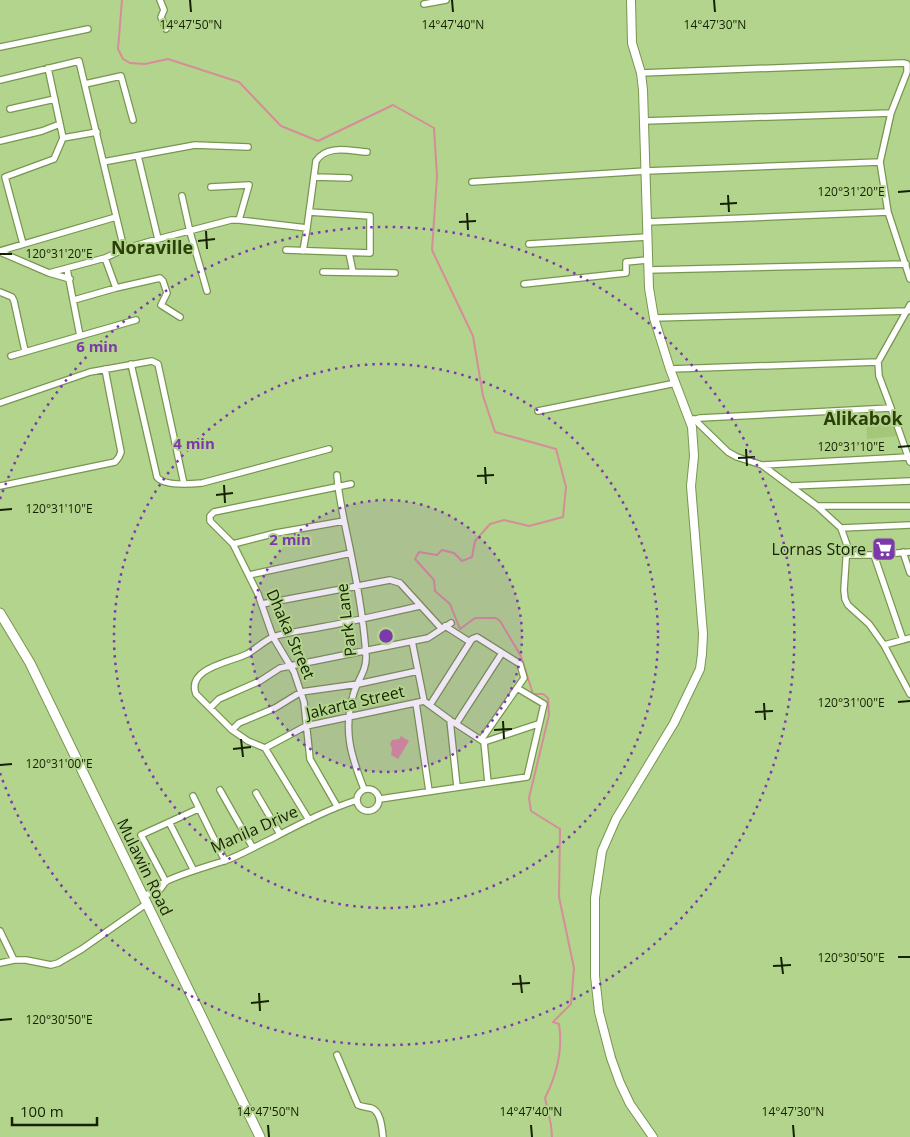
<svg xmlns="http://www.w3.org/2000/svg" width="910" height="1137" viewBox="0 0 910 1137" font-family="'Open Sans',sans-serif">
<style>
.built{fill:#a5c77a}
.water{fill:#d68d9a}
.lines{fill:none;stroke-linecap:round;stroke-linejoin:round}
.stream{stroke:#d68d9a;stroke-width:2}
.minor-casing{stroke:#789650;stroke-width:8}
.tertiary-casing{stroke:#789650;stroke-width:10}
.secondary-casing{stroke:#789650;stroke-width:11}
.minor{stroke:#fff;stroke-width:5.5}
.tertiary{stroke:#fff;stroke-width:8}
.secondary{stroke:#fff;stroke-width:9}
.ticks{fill:none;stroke:#152104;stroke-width:2}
.ring{fill:none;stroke:#7d38ac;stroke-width:2.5;stroke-dasharray:2.5 5}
.labels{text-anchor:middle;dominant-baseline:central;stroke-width:4;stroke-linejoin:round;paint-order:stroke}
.poi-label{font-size:16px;fill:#152104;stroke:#b3d48c;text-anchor:end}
.street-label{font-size:16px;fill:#152104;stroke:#b3d48c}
.neighbourhood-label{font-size:18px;font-weight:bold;fill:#2b3f08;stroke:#b3d48c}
.ticks-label{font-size:12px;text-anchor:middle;fill:#152104;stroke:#b3d48c;stroke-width:4;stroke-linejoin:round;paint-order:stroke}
.centre{fill:#7d38ac;stroke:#b3d48c;stroke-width:2.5}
.ring-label{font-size:15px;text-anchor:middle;font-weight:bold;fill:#7d38ac;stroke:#b3d48c;stroke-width:4;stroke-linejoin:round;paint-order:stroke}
</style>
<rect width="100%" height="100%" fill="#b3d48c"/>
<path class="built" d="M893 414 900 436 867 439 866 415Z"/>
<path class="water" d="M401 736 409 741 398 759 391 755 392 749 390 744 392 740 399 739Z"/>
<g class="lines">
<path class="stream" d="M122 0 118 49 123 59 130 63 145 64 168 59 239 82 281 126 318 141 393 105 434 128 437 176 432 250 473 336 483 396 495 432 556 449 566 487 563 517 529 526 504 520 490 524 475 541 472 557 462 561 454 553 442 550 437 555 419 552 415 559 434 580 435 591 450 604 460 629 475 618H496L500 621 521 656 533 694H543L548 698 549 715 529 798 531 811 560 829 559 897 574 968 571 1004 553 1022 559 1024C563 1049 556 1076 545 1098L551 1125 552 1137"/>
<g class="minor-casing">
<path id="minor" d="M160 0 164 10 161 17 166 29
M424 4 446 0
M0 47 88 29
M48 68 63 138 97 132
M641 73 903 63 907 64V72L891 113 880 162 888 212 910 279
M0 80 79 61 124 249
M85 84 121 76 133 120
M10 109 55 99
M644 121 891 113
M0 141 42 131 60 124
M138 156 158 239
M103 162 195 145 248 147
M314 177 349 178
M472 182 646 171 880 162
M211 187 249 185 239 220
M182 196 190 232 207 291
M647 222 888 212
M23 244 5 177 54 159 63 138
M529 244 647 237
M286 250 370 253V216L309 212
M0 251 116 217
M303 251 307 228
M0 252 49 273 70 279
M349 253 353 272
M648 270 906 264
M323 272 395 273
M49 273 105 258 124 249 158 239 231 220H239L307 228 316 161C327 144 350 151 367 152
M524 284 626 273V262L647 260
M116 288 160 278 163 281 167 293 161 305 180 317
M0 292 12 297 14 301 25 351
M74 300 116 288 105 258
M654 318 908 311
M80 336 136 320
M11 356 80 336 67 269
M131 364 157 477C163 486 191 484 202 483L329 449
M670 369 878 362
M0 403 90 372 152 361 158 364 184 484
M891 408 910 462
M538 411 676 383
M694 419 728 452 737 457 762 465 817 506 841 528 847 545 844 590 845 599 848 605 869 624 884 645 910 694
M693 420 700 418 891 408 879 376 878 362 910 305
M763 465 908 457
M337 475C339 502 346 528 351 554 358 588 364 622 366 656 367 671 356 682 353 696 343 731 351 756 364 789
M0 486 115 462 119 457 121 452 105 369
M791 486 910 481
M817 506H910
M841 528 910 525
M233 544 276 533 344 521
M903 552 910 573
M847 555H874L910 552
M874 555 903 640
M249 575 351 553
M262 604 390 580 400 583 441 628
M445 626 470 642
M412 641 424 701 450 720 484 742
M884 645 910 638
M416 703 429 791
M430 705 472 639 477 637 520 664 524 678 481 740
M211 707 219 699 260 681 280 668 428 638 451 623
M450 720 457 787
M456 724 502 653
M232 730 239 723 275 708 301 692 358 684 418 671
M484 742 538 724
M484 742 488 783
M265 748 306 726 424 701
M357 800a11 11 0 1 1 22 0a11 11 0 1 1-22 0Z
M220 790 253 848
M256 793 280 834
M193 796 225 861
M380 799 527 777 544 704 517 688
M337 806 310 759 304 702 294 672 273 637 258 594 233 544 210 521V516L214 512 351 484
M309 820 265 748 248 741 232 730 196 694C186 668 231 662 247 654 256 649 264 641 273 637 287 632 308 630 322 627 355 621 388 613 420 606
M169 822 193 869
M166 882 141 835 198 809
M151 892C157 880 209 866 224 861 239 856 254 847 269 840 298 825 326 810 357 800
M148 894 159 891 164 884
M0 931 14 960
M0 963 14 960H26L51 965 58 963 82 949 146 904
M337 1055 358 1105C362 1107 367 1107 371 1108 381 1111 382 1128 383 1137"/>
</g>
<g class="tertiary-casing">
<path id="tertiary" d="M631 0 632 43 641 73 643 90 649 288 654 318 670 369 692 427 694 456 691 486 703 634 702 654 700 669 674 723 616 819 602 851 595 898V976L599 1012 611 1058 620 1083 630 1104 653 1137"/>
</g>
<g class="secondary-casing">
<path id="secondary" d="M0 613 30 663 260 1137"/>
</g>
<use href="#minor" class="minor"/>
<use href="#tertiary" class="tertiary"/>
<use href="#secondary" class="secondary"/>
</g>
<path class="ticks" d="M190 0 191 12M452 0 453 12M714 0 715 12M898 192 910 191M728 195 729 212M720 204 737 203M467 213 468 230M459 222 476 221M206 231 207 249M198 241 215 239M0 254H12M898 447 910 446M746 449 747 466M738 458 755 457M485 467 486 484M477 476 494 475M224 485 225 503M216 495 233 493M0 510 12 509M898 702 910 701M764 703 765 720M755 712 773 711M503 721 504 739M494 730 512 729M241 739 243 757M233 749 251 747M0 765 12 764M781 957 783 974M898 957H910M773 966 791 965M520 975 522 993M512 984 530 983M259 993 260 1011M251 1003 269 1001M0 1020 12 1019M268 1125 269 1137M531 1125 532 1137M793 1125 794 1137"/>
<circle cx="386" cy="636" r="136" fill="#7d38ac" fill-opacity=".12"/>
<g class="ring">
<circle cx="386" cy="636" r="136"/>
<circle cx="386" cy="636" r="272"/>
<path d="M0 499A409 409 0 1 1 0 773"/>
</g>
<defs>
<g id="supermarket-square" transform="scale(1.25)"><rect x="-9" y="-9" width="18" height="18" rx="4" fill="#7d38ac" stroke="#b3d48c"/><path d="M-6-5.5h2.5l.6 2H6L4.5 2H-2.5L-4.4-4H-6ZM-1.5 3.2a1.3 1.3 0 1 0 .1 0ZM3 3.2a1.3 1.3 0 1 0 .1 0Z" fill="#fff"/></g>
</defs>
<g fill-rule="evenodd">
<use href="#supermarket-square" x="884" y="549"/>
</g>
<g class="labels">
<g class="poi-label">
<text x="866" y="549">Lornas Store</text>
</g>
<g class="street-label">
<text transform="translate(346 620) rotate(-97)">Park Lane</text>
<text transform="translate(291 634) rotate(66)">Dhaka Street</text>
<text transform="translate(355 702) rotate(-13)">Jakarta Street</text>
<text transform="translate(254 829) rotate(-24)">Manila Drive</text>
<text transform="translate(145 867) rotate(64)">Mulawin Road</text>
</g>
<g class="neighbourhood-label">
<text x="152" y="247">Noraville</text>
<text x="863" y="418">Alikabok</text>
</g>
</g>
<g class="ticks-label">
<text x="191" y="29">14°47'50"N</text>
<text x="453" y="29">14°47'40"N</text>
<text x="715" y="29">14°47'30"N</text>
<text x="851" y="196">120°31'20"E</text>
<text x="59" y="258">120°31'20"E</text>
<text x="851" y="451">120°31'10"E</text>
<text x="59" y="513">120°31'10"E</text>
<text x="851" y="707">120°31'00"E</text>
<text x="59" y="768">120°31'00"E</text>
<text x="851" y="962">120°30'50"E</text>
<text x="59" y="1024">120°30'50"E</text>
<text x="268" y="1116">14°47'50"N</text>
<text x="531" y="1116">14°47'40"N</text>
<text x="793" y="1116">14°47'30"N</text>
</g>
<circle cx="386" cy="636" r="8" class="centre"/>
<g class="ring-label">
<text x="97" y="352">6 min</text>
<text x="194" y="449">4 min</text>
<text x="290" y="545">2 min</text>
</g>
<path d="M12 1117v8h85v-8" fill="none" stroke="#152104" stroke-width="2.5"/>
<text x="20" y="1117" font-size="15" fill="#152104" stroke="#b3d48c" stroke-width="4" paint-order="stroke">100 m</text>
</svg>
